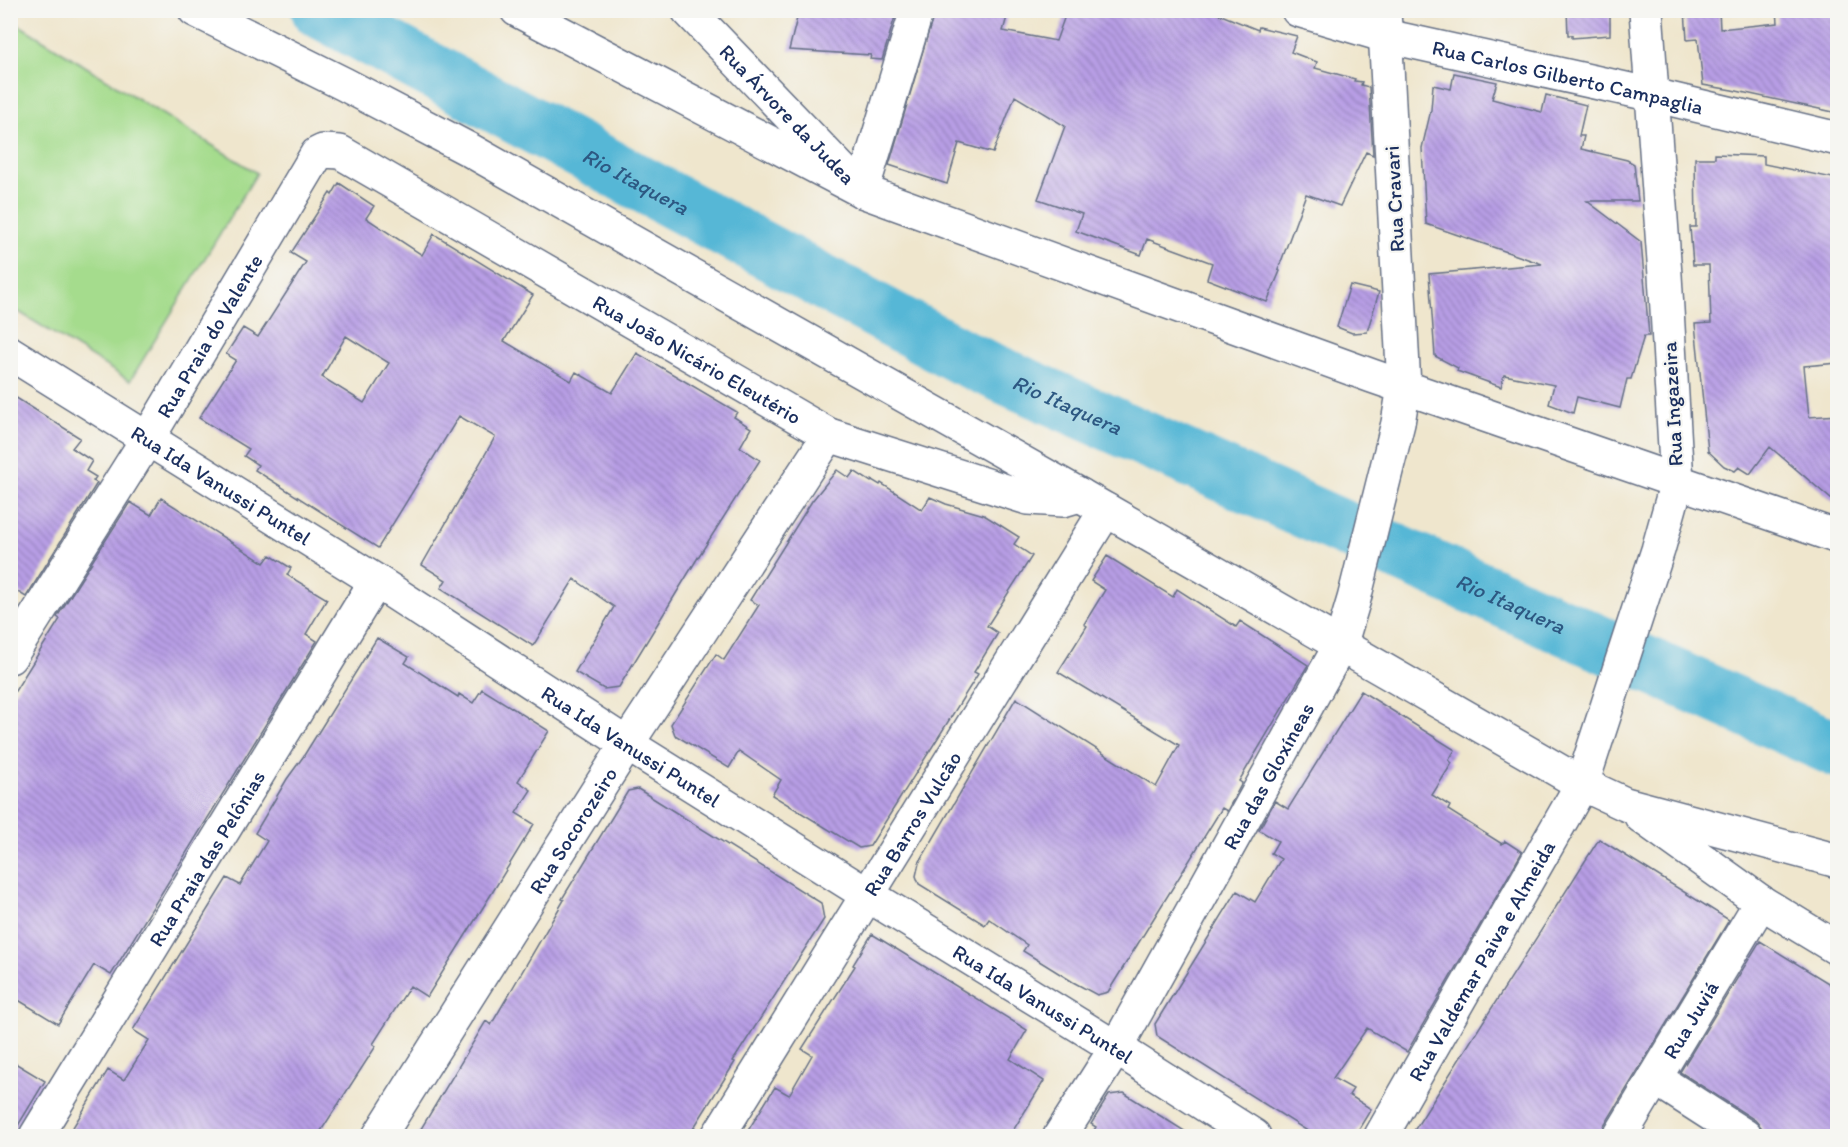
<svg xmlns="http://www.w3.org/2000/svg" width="1848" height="1147" viewBox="0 0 1848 1147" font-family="Itim,sans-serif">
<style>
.green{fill:#a5dc8d;stroke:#608676;stroke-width:1.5}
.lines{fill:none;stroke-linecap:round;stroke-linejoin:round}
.river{stroke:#57b7d6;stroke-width:56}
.building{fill:url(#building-back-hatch);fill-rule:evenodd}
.minor-casing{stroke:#656f85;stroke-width:36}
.minor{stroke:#fff;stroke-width:33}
.labels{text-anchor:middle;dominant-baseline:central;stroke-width:4.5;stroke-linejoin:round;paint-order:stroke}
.street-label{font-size:21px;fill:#1b2f5e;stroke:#f6f6f2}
.water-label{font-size:22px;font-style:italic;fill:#2d5882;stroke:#f6f6f2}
</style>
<defs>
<pattern id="building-back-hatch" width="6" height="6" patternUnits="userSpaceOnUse" patternTransform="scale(1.5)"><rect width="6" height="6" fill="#b89ee5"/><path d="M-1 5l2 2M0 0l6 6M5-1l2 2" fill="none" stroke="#9581bd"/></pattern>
</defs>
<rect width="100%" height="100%" fill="#f6f6f2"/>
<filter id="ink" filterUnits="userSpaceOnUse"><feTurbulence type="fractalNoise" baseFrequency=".0167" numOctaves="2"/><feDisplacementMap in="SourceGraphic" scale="12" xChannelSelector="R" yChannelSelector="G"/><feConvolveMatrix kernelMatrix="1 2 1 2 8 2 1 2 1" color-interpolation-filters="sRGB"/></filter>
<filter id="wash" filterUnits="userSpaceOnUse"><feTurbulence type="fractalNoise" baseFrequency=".008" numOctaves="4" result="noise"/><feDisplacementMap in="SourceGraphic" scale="24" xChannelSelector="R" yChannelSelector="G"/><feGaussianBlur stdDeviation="1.35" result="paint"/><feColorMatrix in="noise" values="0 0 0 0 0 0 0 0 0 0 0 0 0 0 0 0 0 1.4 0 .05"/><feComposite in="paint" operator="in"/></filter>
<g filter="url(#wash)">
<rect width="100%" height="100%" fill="#efe6cd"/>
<path class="green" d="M11 20 257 173 130 381 11 307Z"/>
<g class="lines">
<path class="river" id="s1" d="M319 10 964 358 1838 750"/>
</g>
<g id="blocks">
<path class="building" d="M799 10H897L882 60 870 59 871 55 789 50Z
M935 10H1009L1003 31 1056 41 1067 10H1209L1258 30 1259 27 1297 36 1291 52 1317 62 1315 68 1355 79 1354 81 1362 82 1361 85 1369 87 1373 155 1366 152 1340 206 1306 194 1278 270 1280 271 1267 302 1207 279 1212 263 1147 239 1141 255 1076 231 1082 214 1038 199 1065 126 1015 96 993 153 959 143 947 184 889 165Z
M1567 10H1610V35L1572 38V35H1568Z
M1685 10H1719L1720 29 1778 23 1777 10H1838V113L1732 90 1703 85 1698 39 1687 40Z
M1454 73 1497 82 1492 99 1542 112 1546 95 1586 105 1579 136H1584L1581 149 1627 160 1634 164 1638 201H1587L1641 242 1649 336H1644L1631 379H1627L1620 408 1577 397 1573 413 1549 404 1554 385 1504 375 1501 387 1457 371 1458 368 1435 356 1429 274 1542 264 1426 224 1422 148 1431 110 1433 85 1451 89Z
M1715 154 1764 156V164L1838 179V363L1804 366 1809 417 1838 415V505L1770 447 1750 474 1739 467 1735 471 1724 466 1708 451 1695 324 1711 323 1709 265H1693L1690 227H1696L1695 158H1715Z
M339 183 374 206 366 218 422 255 434 234 533 295 504 341 571 381 576 372 612 393 637 353 737 412 734 417 751 428 740 447 760 460 697 559 619 687 604 689 575 672 614 607 574 579 533 646 441 588 446 580 422 565 495 437 459 416 378 548 255 470 258 465 244 456 249 449 199 418 236 360 226 354 243 328 258 337 306 262 291 253 330 193 332 195ZM346 336 389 363 364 403 322 377Z
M1350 285 1379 292 1367 332 1352 333 1337 327Z
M10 394 80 438 72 448 92 461 86 471 96 477 93 481 97 483 26 597 10 587Z
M837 470 849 478 854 471 871 482 872 480 880 485 881 483 922 510 930 497 946 504 984 515 1019 537 1014 544 1032 556 987 626 998 633 974 672 978 674 870 846 859 848 772 795 781 780 739 751 729 768 675 735 671 724 716 654 724 660 759 605 750 600 812 501Z
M161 498 264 563 270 555 291 568 287 575 327 599 306 634 317 641 111 975 94 965 58 1024 10 995V699L60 619 57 617 130 502 151 515Z
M1107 556 1173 597 1177 589 1236 627 1240 621 1308 665 1239 781 1242 783 1227 811 1222 808 1108 992 1097 995 1073 982 1023 951 1027 945 989 919 985 925 919 884 916 876 919 863 1016 698 1156 787 1179 745 1058 672 1087 626 1084 624 1105 590 1091 581Z
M377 638 409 657 405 663 458 697 459 694 473 703 482 689 549 731 518 781 531 790 516 813 534 824 492 893 427 997 410 986 373 1044 376 1046 317 1137H67L108 1070 124 1080 149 1040 133 1030 227 878 240 885 267 841 255 833 287 779 303 757Z
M1361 691 1455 750 1449 760 1452 763 1432 795 1450 806 1448 810 1502 844 1505 841 1522 852 1407 1052 1367 1028 1333 1078 1353 1089 1349 1095 1371 1109 1354 1137H1317L1157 1036 1155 1024 1237 891 1255 902 1281 859 1271 853 1278 841 1259 830 1275 801 1288 809Z
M638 789 821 903 824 919 733 1061 735 1062 688 1137H416L486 1021 491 1025 564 900 562 899 628 791Z
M1599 839 1729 920 1604 1126 1600 1137H1410Z
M872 934 1027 1030 1010 1059 1044 1081 1009 1137H744L775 1087 789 1095 812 1055 802 1049 855 966 853 965Z
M1760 941 1838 989V1137H1768L1763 1133 1761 1127 1755 1120 1680 1072Z
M10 1060 45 1081 11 1137H10Z
M1124 1093 1194 1137H1090L1096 1127 1091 1124 1109 1095Z"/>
</g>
</g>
<g filter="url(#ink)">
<use href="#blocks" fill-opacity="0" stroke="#656f85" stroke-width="1.5"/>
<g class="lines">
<g class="minor-casing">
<g id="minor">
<path d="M195 10 344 84 468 149 1080 495 1582 784 1625 804 1838 861"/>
<path d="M517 10 862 191 1372 376 1838 537"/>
<path id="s2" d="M688 10 862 191 917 10"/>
<path id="s3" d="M1298 10 1386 36 1653 95 1838 139"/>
<path id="s4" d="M10 353 376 581 627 744 868 895 1116 1048 1254 1136"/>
<path id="s5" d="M10 657 148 438 317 154 323 151 340 152 829 435 1028 498 1063 500 1080 495"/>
<path d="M1641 816 1761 902 1838 949"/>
<path d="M1655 1078 1745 1136"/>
<path id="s6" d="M36 1136 376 581"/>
<path id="s7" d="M379 1136 627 744 829 435"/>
<path id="s8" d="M718 1136 1106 510"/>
<path id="s9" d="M1060 1136 1116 1048 1340 646 1354 599 1398 423 1404 387 1384 10"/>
<path id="s10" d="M1381 1136 1582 784 1658 550 1677 482 1665 275 1646 10"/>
<path id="s11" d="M1620 1136 1761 902"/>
</g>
</g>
<use href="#minor" class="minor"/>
</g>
</g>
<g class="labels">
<g class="street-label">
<text stroke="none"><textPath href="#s3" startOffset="278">Rua Carlos Gilberto Campaglia</textPath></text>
<text stroke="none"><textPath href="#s2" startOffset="144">Rua Árvore da Judea</textPath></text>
<text transform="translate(1394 199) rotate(-93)">Rua Cravari</text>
<text stroke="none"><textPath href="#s5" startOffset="378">Rua Praia do Valente</textPath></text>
<text stroke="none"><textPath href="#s5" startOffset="1026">Rua João Nicário Eleutério</textPath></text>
<text transform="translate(1672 404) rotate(-93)">Rua Ingazeira</text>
<text stroke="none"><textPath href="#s4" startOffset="249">Rua Ida Vanussi Puntel</textPath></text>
<text stroke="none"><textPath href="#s4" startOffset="735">Rua Ida Vanussi Puntel</textPath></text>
<text stroke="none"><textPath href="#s9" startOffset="416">Rua das Gloxíneas</textPath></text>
<text stroke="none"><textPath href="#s8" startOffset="368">Rua Barros Vulcão</textPath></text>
<text stroke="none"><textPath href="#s7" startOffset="362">Rua Socorozeiro</textPath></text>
<text stroke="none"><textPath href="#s6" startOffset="326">Rua Praia das Pelônias</textPath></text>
<text stroke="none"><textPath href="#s10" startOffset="202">Rua Valdemar Paiva e Almeida</textPath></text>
<text stroke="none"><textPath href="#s4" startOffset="1221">Rua Ida Vanussi Puntel</textPath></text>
<text stroke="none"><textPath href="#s11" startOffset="136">Rua Juviá</textPath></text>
</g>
<g class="water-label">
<text stroke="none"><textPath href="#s1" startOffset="360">Rio Itaquera</textPath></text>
<text stroke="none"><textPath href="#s1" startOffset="846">Rio Itaquera</textPath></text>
<text stroke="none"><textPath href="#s1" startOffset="1332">Rio Itaquera</textPath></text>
</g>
</g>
<rect width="1848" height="1147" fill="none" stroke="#f6f6f2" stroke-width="36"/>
</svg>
